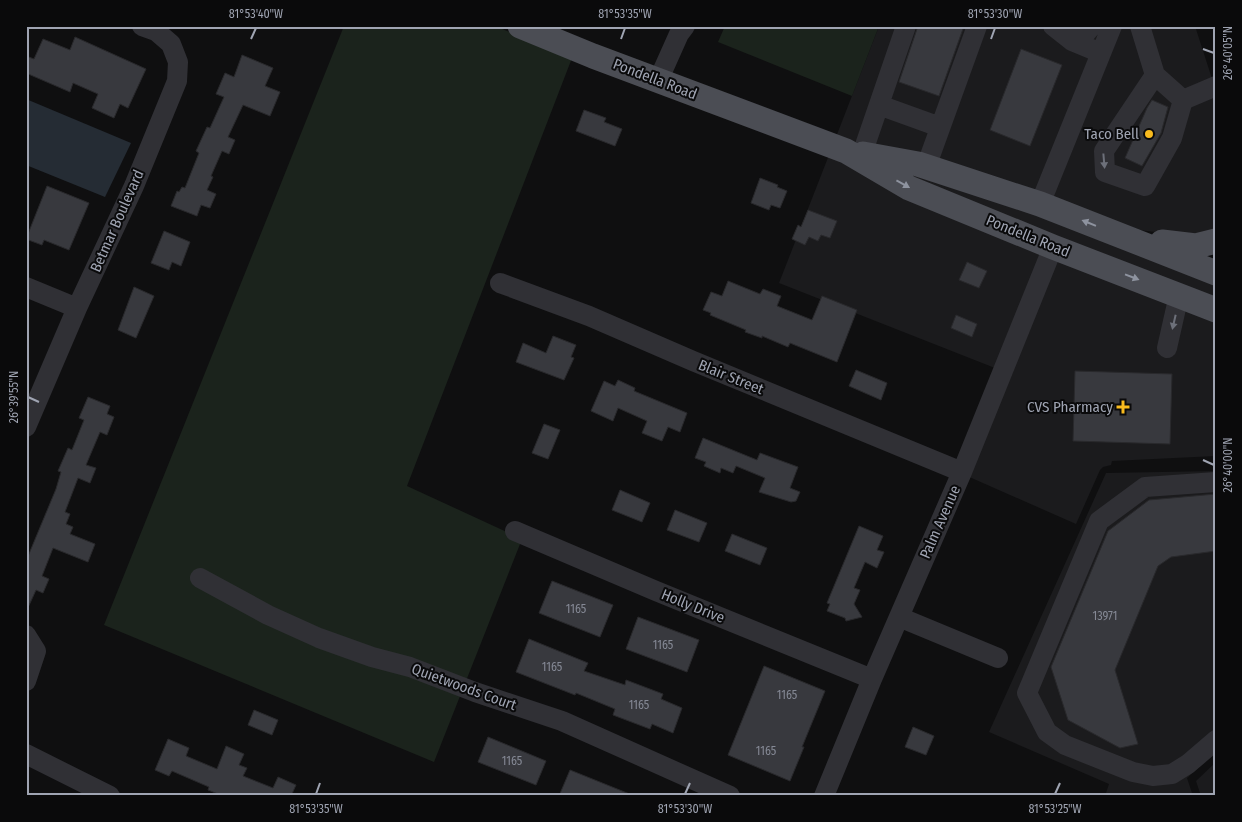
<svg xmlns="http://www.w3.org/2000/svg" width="1242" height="822" viewBox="0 0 1242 822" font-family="'Fira Sans Condensed',sans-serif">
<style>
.built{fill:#1b1b1d}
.green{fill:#1b231c}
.water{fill:#252c34}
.building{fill:#38393e;stroke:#29292c}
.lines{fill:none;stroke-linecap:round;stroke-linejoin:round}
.minor{stroke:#303035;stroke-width:20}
.major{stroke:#4b4d54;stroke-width:25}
.oneway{fill:#6d707a}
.oneway2{fill:#8e939f}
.ticks{fill:none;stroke:#9fa4b2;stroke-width:2}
.poi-dot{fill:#f9bb1e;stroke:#0a0a0b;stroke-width:2}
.labels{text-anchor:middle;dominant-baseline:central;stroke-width:4;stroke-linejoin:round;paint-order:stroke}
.number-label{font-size:12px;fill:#858995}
.street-label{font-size:15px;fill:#9fa4b2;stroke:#0a0a0b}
.poi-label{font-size:15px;fill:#9fa4b2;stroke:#0a0a0b;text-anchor:end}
.neatline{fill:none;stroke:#9fa4b2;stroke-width:2}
.ticks-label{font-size:12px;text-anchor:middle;fill:#9fa4b2}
</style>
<rect width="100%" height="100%" fill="#0f0f10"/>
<path class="built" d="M879 26H1195L1216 91V231L1196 237 1131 229 836 137Z
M829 155 1216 320V456L1112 461 1111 465 1103 467 1100 470 1076 524 958 472 1000 370 779 283Z
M897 170 1059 221 1216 283V300L1057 238Z
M1216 471V752L1187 778 1193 796H1105L1109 784 989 732 1106 473Z
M1216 762V796H1201L1196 781Z"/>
<path class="green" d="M344 26H495L572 58 407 486 522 539 434 762 104 625Z
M725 26H879L852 96 718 42Z"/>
<path class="water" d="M26 99 131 143 105 197 26 165Z"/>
<path class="building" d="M918 26H964L939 96 899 82Z
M75 37 146 69 128 108 120 104 114 118 92 108 98 94 73 83 70 92 26 73V56L34 59 43 39 70 50Z
M1021 49 1062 65 1030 146 990 130Z
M242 55 273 68 265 86 280 92 270 116 243 105 228 137 235 140 229 154 222 151 211 176 213 177 207 190 216 194 210 208 201 205 197 216 171 206 177 191 179 192 182 187 185 188 199 153 196 151 207 127 210 128 224 97 216 94 225 73 234 77Z
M1152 100 1168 107 1161 133 1142 166 1125 158 1147 108Z
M584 110 606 118 604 122 622 129 615 146 576 131Z
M760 178 778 185 777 187 787 191 780 208 771 205 769 210 751 203Z
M47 186 89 203 69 250 44 240 42 245 26 239Z
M808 210 837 221 830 238 821 235 818 241 809 237 805 245 792 239 798 225 801 227Z
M164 231 190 242 181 266 172 262 169 270 151 263Z
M967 262 987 271 979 288 959 280Z
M728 281 760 294 763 289 781 296 777 306 812 320 822 296 857 310 837 362 790 343 788 347 762 336V338L745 332 746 330 710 315 711 313 703 310 711 292 722 296Z
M134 287 154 296 136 338 118 330Z
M956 315 977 324 972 337 951 328Z
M553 336 576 345 571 357 574 358 564 380 516 362 523 343 546 353Z
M856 370 887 383 881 400 849 386Z
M1075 371 1172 374 1170 444 1073 441Z
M618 380 635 388 634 391 687 413 680 432 668 427 662 441 642 433 647 421 618 408 613 421 591 411 604 381 615 386Z
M88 397 110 406 107 414 114 417 107 435 100 432 86 465 96 468 90 483 78 478 65 512 70 514 66 524 73 527 70 534 95 544 88 562 53 548 42 576 49 579 43 593 36 590 26 612V561L56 489 61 472 58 471 68 448 72 450 84 420 79 418Z
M544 424 560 430 548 459 532 453Z
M703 438 757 460 760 453 798 467 790 488 800 492 796 501 791 502 759 492 765 478 736 466 733 473 721 468 720 473 704 466 706 462 695 458Z
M620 490 650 503 642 522 612 510Z
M1216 494V551L1171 557 1158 566 1115 670 1138 744 1120 748 1068 720 1051 667 1108 531 1149 500Z
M675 510 707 523 699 542 667 530Z
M859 526 883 536 877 550 884 552 877 568 865 562 854 588 860 590 854 604 862 617 846 621 845 618 827 611 830 604 827 603Z
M732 534 767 548 760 565 725 551Z
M552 581 613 605 600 637 539 613Z
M638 617 699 640 687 672 626 649Z
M529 639 588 663 584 671 625 685 626 680 663 694 661 699 682 708 673 733 652 724 650 729 613 715 615 709 576 693 575 695 516 672Z
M764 666 825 691 802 747H804L790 781 728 755Z
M254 710 278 720 272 735 248 725Z
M913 727 934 736 926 755 905 747Z
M488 737 546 761 536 785 478 762Z
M168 739 189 748 186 756 217 769 226 746 244 754 239 765 247 768 243 776 273 788 278 777 296 785 291 796H223L208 790 209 787 172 771 169 776 155 770Z
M570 770 632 795V796H559Z"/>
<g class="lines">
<path class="minor" d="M1053 26 1072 41 1101 53
M1140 26 1155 75 1183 100 1216 86
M1072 41 1085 34 1092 26
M1155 75 1104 151 1105 172 1145 186 1172 138 1183 100
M658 81 679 34 685 26
M879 105 940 127
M862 154 906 26
M926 167 977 26
M1040 204 1112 26
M500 283 589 316 693 361 962 472
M26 287 77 308
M1167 348 1179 295
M26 427 77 308 134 186 177 81 178 62 171 44 156 31 142 26
M1216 482 1145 487 1099 521 1027 693 1047 732 1065 745 1133 772 1153 776 1172 774 1188 764 1216 740
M515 531 656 591 872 679
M200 578 268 615 319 638 372 657 410 667 475 692 562 721 730 796
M899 617 998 658
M26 635 36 651 26 681
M26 754 110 796
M824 796 872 679 962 472 1053 247"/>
<path class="major" d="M520 26 593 56 846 151 909 188 1053 247 1216 310
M863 154 918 164 1040 204 1216 273
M1162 242 1196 246 1216 241"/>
</g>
<defs><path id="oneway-solid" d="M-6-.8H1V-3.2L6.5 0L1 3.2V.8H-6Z" transform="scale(1.25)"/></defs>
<g class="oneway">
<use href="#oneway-solid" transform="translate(1104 161) rotate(85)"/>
<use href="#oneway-solid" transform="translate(1174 322) rotate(103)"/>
</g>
<g class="oneway2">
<use href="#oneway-solid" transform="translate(903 184) rotate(29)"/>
<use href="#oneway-solid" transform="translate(1089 223) rotate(-158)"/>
<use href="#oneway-solid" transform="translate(1132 277) rotate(21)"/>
</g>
<path class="ticks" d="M251 39 256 28M621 39 625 28M991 39 995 28M1203 49 1214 53M28 397 39 402M1203 460 1214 465M316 794 320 783M685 794 690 783M1055 794 1060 783"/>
<g class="poi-dot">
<circle cx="1149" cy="134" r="5"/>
<path d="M1120.5 399.5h5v5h5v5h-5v5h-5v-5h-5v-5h5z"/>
</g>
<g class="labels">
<g class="number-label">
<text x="576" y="609">1165</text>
<text x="1105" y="616">13971</text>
<text x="663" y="645">1165</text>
<text x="552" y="667">1165</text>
<text x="787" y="695">1165</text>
<text x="639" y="705">1165</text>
<text x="766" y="751">1165</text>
<text x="512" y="761">1165</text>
</g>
<g class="street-label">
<text transform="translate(655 79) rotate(21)">Pondella Road</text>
<text transform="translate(117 221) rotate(-66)">Betmar Boulevard</text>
<text transform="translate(1028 236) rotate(22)">Pondella Road</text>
<text transform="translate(731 377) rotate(22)">Blair Street</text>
<text transform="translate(940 522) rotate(-66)">Palm Avenue</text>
<text transform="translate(693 606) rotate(22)">Holly Drive</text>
<text transform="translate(464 687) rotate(20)">Quietwoods Court</text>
</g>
<g class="poi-label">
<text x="1139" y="134">Taco Bell</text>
<text x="1113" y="407">CVS Pharmacy</text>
</g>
</g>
<rect width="1242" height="822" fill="none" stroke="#0a0a0b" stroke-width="55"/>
<rect x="28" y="28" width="1186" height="766" class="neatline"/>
<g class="ticks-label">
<text x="256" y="18">81°53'40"W</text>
<text x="625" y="18">81°53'35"W</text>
<text x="995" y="18">81°53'30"W</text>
<text transform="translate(1228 53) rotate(-90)" y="4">26°40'05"N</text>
<text transform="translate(14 397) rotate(-90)" y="4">26°39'55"N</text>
<text transform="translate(1228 465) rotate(-90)" y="4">26°40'00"N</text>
<text x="316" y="813">81°53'35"W</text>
<text x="685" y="813">81°53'30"W</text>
<text x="1055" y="813">81°53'25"W</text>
</g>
</svg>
